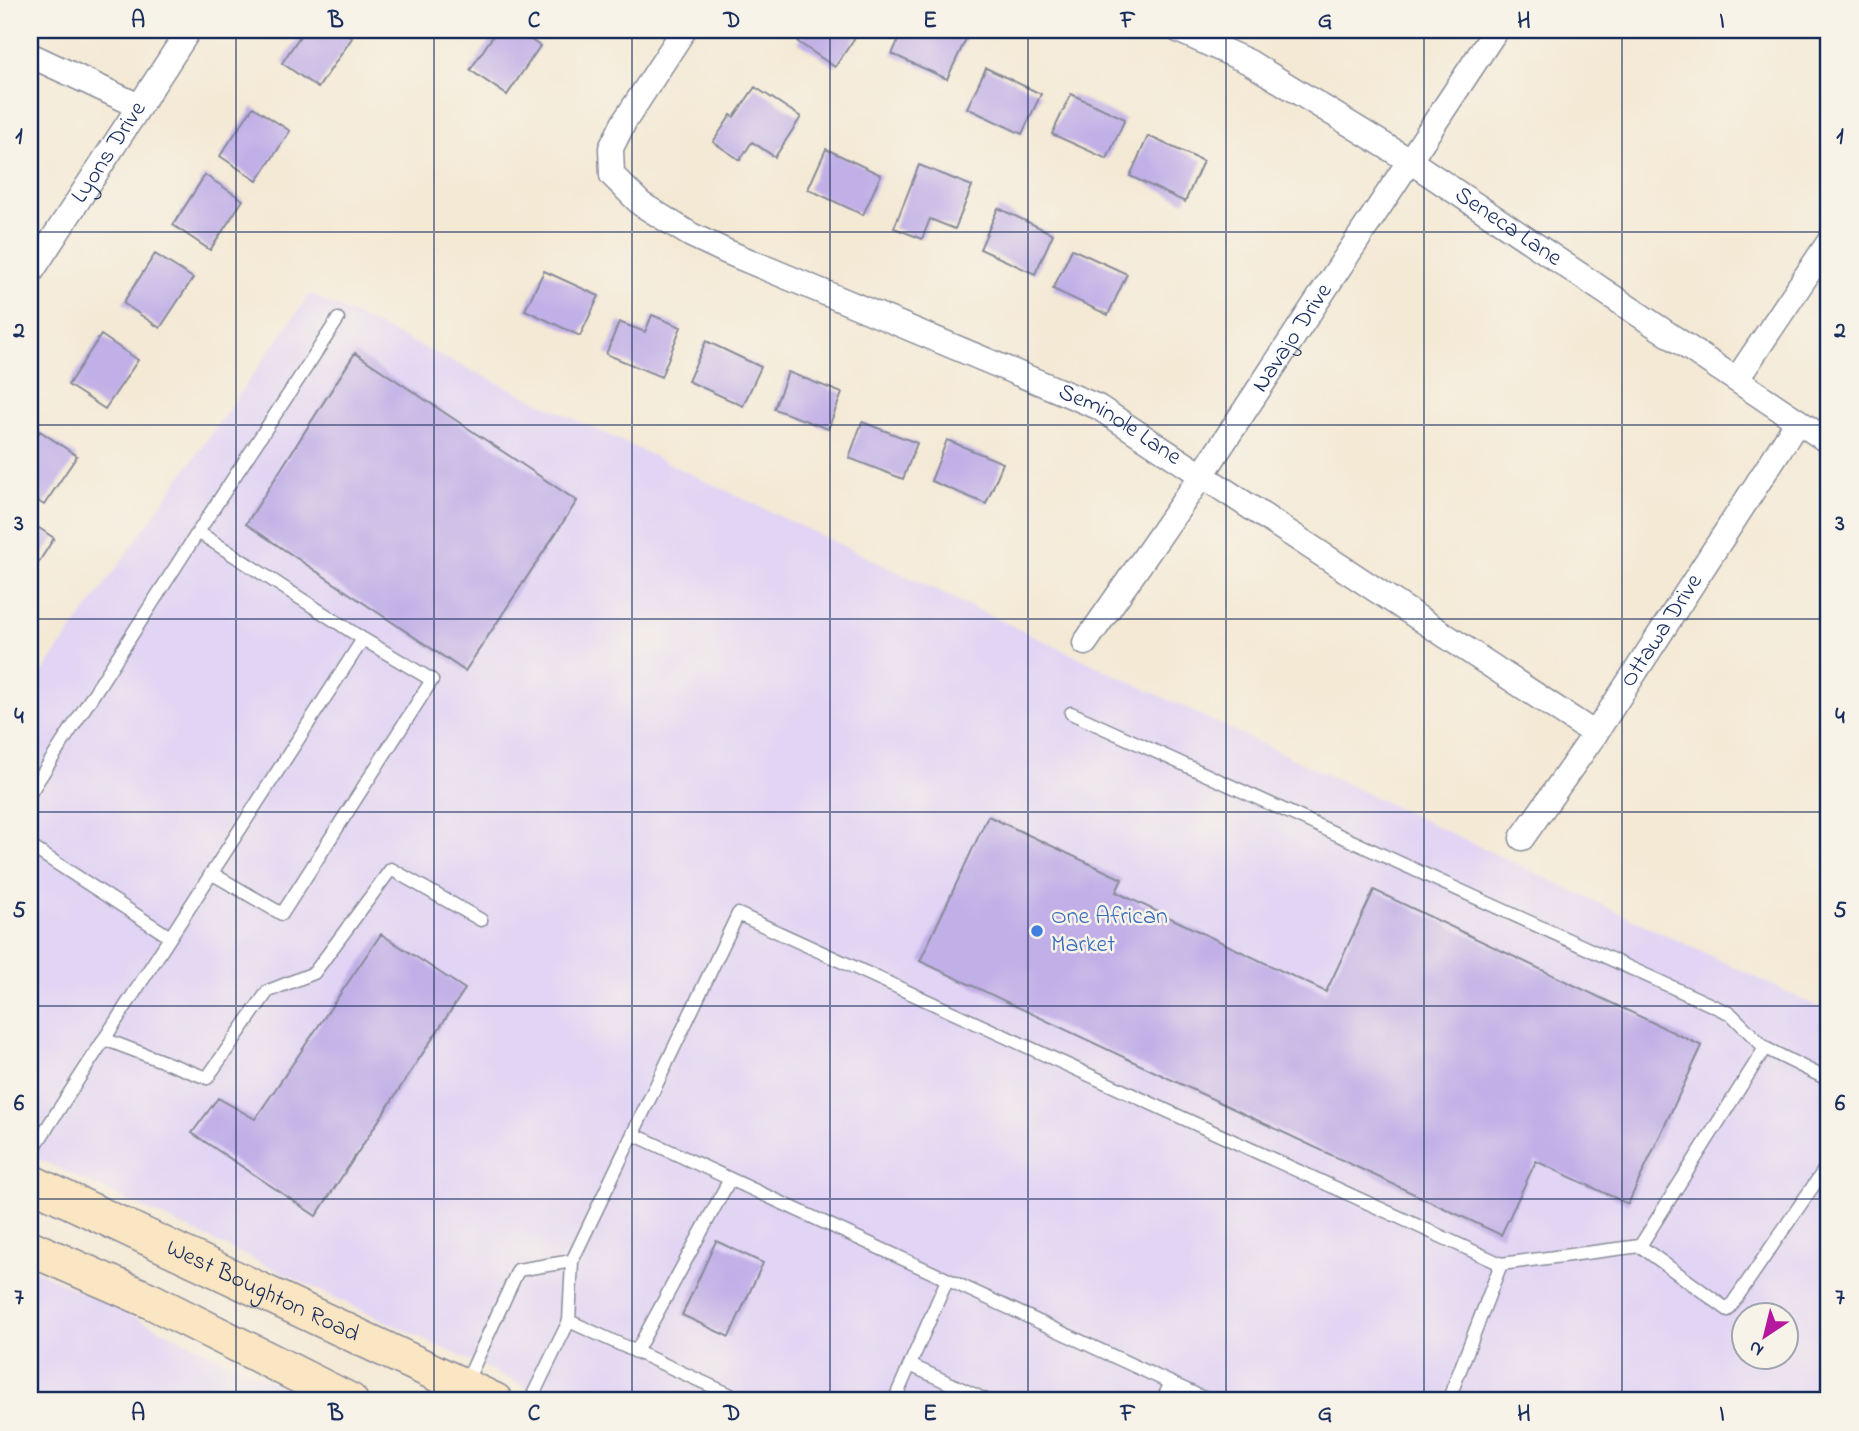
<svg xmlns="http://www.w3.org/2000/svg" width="1859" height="1431" viewBox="0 0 1859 1431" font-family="'Indie Flower',sans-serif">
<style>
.built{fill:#e1d4f4;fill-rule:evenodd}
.building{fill:#c1afe7}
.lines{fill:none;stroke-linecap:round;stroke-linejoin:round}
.lane-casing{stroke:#888c9a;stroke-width:15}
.street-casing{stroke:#888c9a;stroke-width:27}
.secondary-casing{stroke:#888c9a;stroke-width:38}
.lane{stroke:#fff;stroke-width:12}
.street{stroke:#fff;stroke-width:24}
.secondary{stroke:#fbe6c4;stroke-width:35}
.grid{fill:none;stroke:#1b2f5e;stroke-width:2;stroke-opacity:0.55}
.shop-dot{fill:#3f7fe0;stroke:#f7f3e8;stroke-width:2.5}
.labels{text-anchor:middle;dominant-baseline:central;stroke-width:5;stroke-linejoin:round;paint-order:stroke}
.street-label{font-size:24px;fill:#1b2f5e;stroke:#f7f3e8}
.shop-label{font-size:24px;fill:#366cbe;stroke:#f7f3e8;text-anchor:start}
.neatline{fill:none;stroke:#1b2f5e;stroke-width:2.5}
.grid-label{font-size:23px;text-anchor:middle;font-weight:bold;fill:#1b2f5e}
</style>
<rect width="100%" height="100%" fill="#f7f3e8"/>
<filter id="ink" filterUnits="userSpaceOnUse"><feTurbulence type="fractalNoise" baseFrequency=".0143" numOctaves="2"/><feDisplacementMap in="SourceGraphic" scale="14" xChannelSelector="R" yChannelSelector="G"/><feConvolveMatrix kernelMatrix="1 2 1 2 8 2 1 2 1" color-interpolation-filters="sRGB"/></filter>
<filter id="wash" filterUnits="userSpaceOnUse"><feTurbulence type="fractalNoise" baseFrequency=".00686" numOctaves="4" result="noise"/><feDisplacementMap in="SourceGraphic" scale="28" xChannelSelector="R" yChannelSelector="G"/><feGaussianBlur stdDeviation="1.57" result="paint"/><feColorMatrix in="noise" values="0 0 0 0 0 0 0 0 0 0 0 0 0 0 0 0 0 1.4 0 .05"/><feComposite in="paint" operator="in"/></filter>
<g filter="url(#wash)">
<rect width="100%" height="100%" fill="#f4e9d5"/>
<path class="built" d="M310 294 1829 1012V1401H556L30 1155V690ZM1744 1316H1786V1358H1744Z
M30 1268 313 1401H30Z"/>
<g id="blocks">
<path class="building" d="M304 30H339L352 38 318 88 282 63Z
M497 30H516L540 46 507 95 470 70Z
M806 30H860L835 67 798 42Z
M903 30H946L966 39 947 79 892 54Z
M986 68 1041 94 1022 134 967 108Z
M755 87 801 117 775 157 752 142 740 160 713 142 731 115 734 117Z
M1071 94 1125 119 1107 159 1052 134Z
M253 107 290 131 257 181 220 156Z
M1148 136 1203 161 1185 202 1130 176Z
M826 149 881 175 863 215 808 189Z
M919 165 972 186 955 229 930 219 922 239 894 228Z
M205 175 243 200 210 250 173 225Z
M998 208 1053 234 1035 274 980 249Z
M1072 249 1127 274 1108 315 1053 289Z
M155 254 193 278 160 328 123 303Z
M544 271 599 296 580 336 525 310Z
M652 315 681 327 661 377 606 354 619 322 645 332Z
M101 335 138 360 105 409 68 385Z
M706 341 761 367 743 406 688 381Z
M355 353 577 501 465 671 246 524Z
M788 372 842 393 828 429 774 409Z
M862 422 917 443 903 479 849 458Z
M40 431 77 456 44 505 30 496V447Z
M947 440 1003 463 986 504 931 481Z
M30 522 54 538 30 576Z
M988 816 1122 879 1116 892 1326 992 1374 890 1702 1046 1628 1204 1536 1161 1501 1235 920 961Z
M381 934 465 989 316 1216 192 1133 218 1098 255 1119Z
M716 1241 763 1263 729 1337 682 1315Z"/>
</g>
</g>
<g filter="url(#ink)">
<use href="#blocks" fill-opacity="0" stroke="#888c9a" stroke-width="2"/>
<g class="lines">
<g class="lane-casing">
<path id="lane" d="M198 532 338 319
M1071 713 1731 1014 1765 1048
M30 793 198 532 363 639 30 1154
M30 846 170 937
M211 873 282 914 432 680 363 639
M104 1039 207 1078 268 991 314 973 391 869 481 920
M633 1134 1210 1401
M1640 1246 1765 1048 1829 1080
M569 1321 744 1401
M636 1352 730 1179
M910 1365 988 1401
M465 1385 518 1270 572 1261
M530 1401 569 1321 572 1261 738 914 1501 1264 1640 1246 1728 1310 1829 1163
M894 1401 947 1280
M1010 1401H1020
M1162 1401 1171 1383
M1448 1401 1501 1264"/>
</g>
<g class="street-casing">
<g id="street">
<path id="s1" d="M684 30 624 122 611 148 612 175 641 204 691 235 725 251 1098 407 1595 734"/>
<path id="s2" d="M1178 30 1249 62 1410 161 1829 442"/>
<path d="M30 55 139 106"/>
<path id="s3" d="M30 274 189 30"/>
<path d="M1737 379 1829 242"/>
<path id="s4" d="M1085 643 1202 475 1496 30"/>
<path id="s5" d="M1522 838 1595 734 1798 421"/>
</g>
</g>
<g class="secondary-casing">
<g id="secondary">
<path id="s6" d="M30 1182 495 1401"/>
<path d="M30 1248 151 1301 350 1401"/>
</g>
</g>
<use href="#lane" class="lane"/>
<use href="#street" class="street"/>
<use href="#secondary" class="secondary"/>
</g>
</g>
<path class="grid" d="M236 30V1401M434 30V1401M632 30V1401M830 30V1401M1028 30V1401M1226 30V1401M1424 30V1401M1622 30V1401M30 232H1829M30 425H1829M30 619H1829M30 812H1829M30 1006H1829M30 1199H1829"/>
<circle class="shop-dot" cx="1037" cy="931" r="7"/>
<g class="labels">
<g class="street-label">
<text stroke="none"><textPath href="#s3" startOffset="145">Lyons Drive</textPath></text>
<text stroke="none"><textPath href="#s2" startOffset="385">Seneca Lane</textPath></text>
<text stroke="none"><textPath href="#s4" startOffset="369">Navajo Drive</textPath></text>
<text stroke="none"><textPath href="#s1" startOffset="735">Seminole Lane</textPath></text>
<text stroke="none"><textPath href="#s5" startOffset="250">Ottawa Drive</textPath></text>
<text stroke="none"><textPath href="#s6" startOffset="257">West Boughton Road</textPath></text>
</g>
<g class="shop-label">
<text x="1051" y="917">One African<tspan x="1051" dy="28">Market</tspan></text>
</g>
</g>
<rect width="1859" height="1431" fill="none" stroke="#f7f3e8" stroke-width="77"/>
<g transform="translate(1765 1336) rotate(215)"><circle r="33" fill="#f7f3e8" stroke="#9fa5b1" stroke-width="2"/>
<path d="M0-5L12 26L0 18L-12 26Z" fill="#b5179e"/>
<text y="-10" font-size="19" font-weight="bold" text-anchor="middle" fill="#1b2f5e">N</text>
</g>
<rect x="38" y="38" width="1782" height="1354" class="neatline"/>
<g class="grid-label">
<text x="138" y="27">A</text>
<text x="336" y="27">B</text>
<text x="534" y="27">C</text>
<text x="732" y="27">D</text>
<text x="930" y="27">E</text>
<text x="1128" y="27">F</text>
<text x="1325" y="27">G</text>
<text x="1524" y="27">H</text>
<text x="1722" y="27">I</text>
<text x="19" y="143">1</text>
<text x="1840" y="143">1</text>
<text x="19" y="337">2</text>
<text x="1840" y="337">2</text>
<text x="19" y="530">3</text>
<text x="1840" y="530">3</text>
<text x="19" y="723">4</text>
<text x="1840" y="723">4</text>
<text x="19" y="917">5</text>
<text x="1840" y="917">5</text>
<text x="19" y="1110">6</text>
<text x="1840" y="1110">6</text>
<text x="19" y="1304">7</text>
<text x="1840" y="1304">7</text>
<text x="138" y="1420">A</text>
<text x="336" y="1420">B</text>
<text x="534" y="1420">C</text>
<text x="732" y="1420">D</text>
<text x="930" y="1420">E</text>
<text x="1128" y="1420">F</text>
<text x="1325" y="1420">G</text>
<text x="1524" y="1420">H</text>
<text x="1722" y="1420">I</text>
</g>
</svg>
